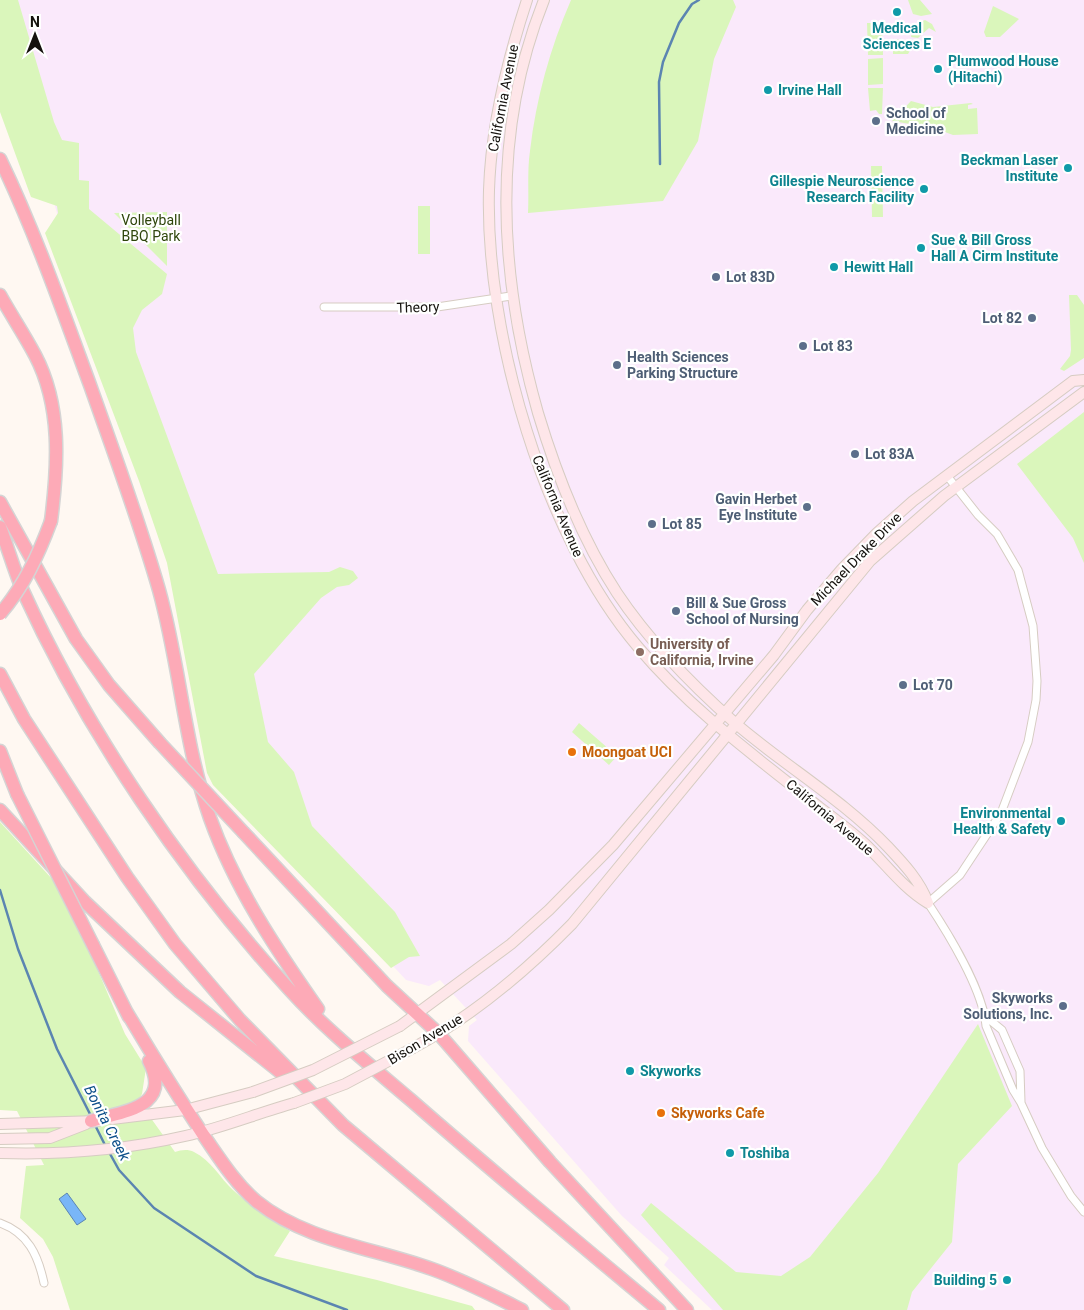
<svg xmlns="http://www.w3.org/2000/svg" width="1084" height="1310" viewBox="0 0 1084 1310" font-family="Roboto,sans-serif">
<style>
.education{fill:#fae9fb}
.green{fill:#daf6bb}
.water{fill:#79b6f7;stroke:#5b85b1}
.lines{fill:none;stroke-linecap:round;stroke-linejoin:round}
.stream{stroke:#5b85b1;stroke-width:2.5}
.street-casing{stroke:#d6ccc2;stroke-width:9}
.secondary-casing{stroke:#d6ccc2;stroke-width:12}
.highway-casing{stroke:#d5d4d4;stroke-width:15}
.street{stroke:#fff;stroke-width:7}
.secondary{stroke:#fee6e9;stroke-width:10}
.highway{stroke:#fdaab7;stroke-width:12}
.secondary-bridge-casing{stroke:#d6ccc2;stroke-width:12;stroke-linecap:butt}
.highway-bridge-casing{stroke:#d5d4d4;stroke-width:15;stroke-linecap:butt}
.secondary-bridge{stroke:#fee6e9;stroke-width:10}
.highway-bridge{stroke:#fdaab7;stroke-width:12}
.culture-dot{fill:#0f9aa8;stroke:#fff;stroke-width:2}
.service-dot{fill:#5c6f8a;stroke:#fff;stroke-width:2}
.education-dot{fill:#8d6e63;stroke:#fff;stroke-width:2}
.food-dot{fill:#e8710a;stroke:#fff;stroke-width:2}
.labels{text-anchor:middle;dominant-baseline:central;stroke-width:4.5;stroke-linejoin:round;paint-order:stroke}
.culture-label{font-size:14px;font-weight:bold;fill:#0d838f;stroke:#fff;text-anchor:start}
.street-label{font-size:14px;fill:#15120e;stroke:#fff}
.service-label{font-size:14px;font-weight:bold;fill:#4e5e75;stroke:#fff;text-anchor:start}
.park-label{font-size:14px;fill:#2e450b;stroke:#fff}
.education-label{font-size:14px;font-weight:bold;fill:#785e54;stroke:#fff;text-anchor:start}
.food-label{font-size:14px;font-weight:bold;fill:#c56008;stroke:#fff;text-anchor:start}
.water-label{font-size:15px;font-style:italic;fill:#0d4f8a;stroke:#fff}
</style>
<rect width="100%" height="100%" fill="#fff8f2"/>
<path class="education" d="M0 0H1084V1310H712L664 1265 669 1258 622 1216 468 1041 469 1026 477 1020 440 980 429 986 406 980 272 835 172 556 58 217Z"/>
<path class="green" d="M0 0H18L54 122 62 140 79 143V180L89 181V209L167 274 162 294 142 310 133 328 136 352 218 574 329 572 340 567 353 571 358 578 349 585 337 587 321 598 254 674 268 742 294 772 312 826 395 912 420 956 409 957 391 968 213 785 207 773 167 563 139 481 45 233 58 213 57 206 31 197 0 112Z
M571 0H733L736 7 714 59 698 141 663 201 528 213C529 192 527 171 530 151 536 99 550 48 571 0Z
M908 0H920L932 14 921 16 913 14Z
M993 6 1019 19 1000 37H986L984 32Z
M925 20 932 24 936 32 929 28 918 38 911 37 914 25Z
M867 23H882L883 55H868Z
M897 39 905 42 911 49 908 54H893V40Z
M883 58V84L868 85V59Z
M868 88H883L882 114H879L876 110 870 111Z
M911 101 933 107 971 103 973 104 968 105V109L977 108 978 134 953 135 934 128 892 121Z
M871 166H882L883 217H872Z
M418 206H430V254H418Z
M167 212V266L114 213Z
M1069 295H1077L1084 305V358L1064 371 1060 369 1070 356 1071 350Z
M1084 412V563L1073 538 1017 464Z
M579 723 617 756 609 765 572 732Z
M0 822 53 880 87 945 125 1034 146 1068 142 1094 138 1100 175 1152C181 1150 188 1149 194 1152 211 1160 220 1178 233 1190 250 1206 270 1218 290 1231L274 1256 377 1280 472 1306 475 1310H70L53 1257 43 1239 20 1218 26 1166 44 1165 17 1111 0 1110Z
M978 1024 1012 1106 958 1164 952 1242 912 1292 907 1310H723L641 1215 651 1203 736 1272 781 1276 810 1257 878 1173Z"/>
<path class="water" d="M67 1193 86 1219 77 1225 59 1199Z"/>
<g class="lines">
<path class="stream" d="M660 164 659 82 663 62 679 23 692 4 699 0
M0 890 18 949 57 1049 92 1118
M95 1125 106 1147
M109 1152 119 1170 154 1208 256 1276 347 1310"/>
<g class="street-casing">
<path id="street" d="M324 307H437L511 296
M948 477 978 515 997 534 1018 570 1033 626 1037 681 1036 700 1028 742 1001 813 960 875 928 903C948 933 983 990 986 1026L1013 1090 1021 1103 1042 1148 1071 1196 1084 1212
M985 1016 1002 1030 1020 1071 1021 1102
M0 1223C28 1233 38 1255 44 1283"/>
</g>
<g class="secondary-casing">
<path id="secondary" d="M527 0C507 61 491 125 489 190 485 333 544 537 638 647 690 709 756 757 819 807 835 819 851 831 865 844 886 864 903 888 928 903
M544 0C490 135 499 276 538 413 557 476 581 538 617 593 649 641 692 685 735 723 785 766 842 799 888 847 904 864 920 881 928 903
M400 1026 511 944 549 910 613 845 774 655 807 610 842 569 877 533 913 501 1073 381 1084 380
M413 1048C473 1016 525 972 572 924L870 561 944 496 1084 392
M112 1119 185 1110 253 1092
M0 1124 98 1121
M0 1139 50 1138 86 1124
M0 1153C62 1155 124 1150 185 1136 222 1128 258 1113 294 1103"/>
</g>
<g class="highway-casing">
<path id="highway" d="M0 159C35 232 62 309 90 385 114 453 139 520 159 590 180 665 184 744 210 818 235 888 276 949 318 1009
M0 295C11 315 24 334 35 355 62 406 58 466 51 521
M0 502 76 639 109 685 159 742
M0 527C8 548 14 570 23 591 87 732 184 874 289 989 326 1030 370 1065 412 1101 493 1172 576 1241 659 1310
M0 674 24 719 127 877 175 944 240 1020 343 1125 563 1310
M0 751 17 794
M0 810 85 902 180 992 285 1076
M244 833 387 986 439 1034 550 1162 687 1310
M93 945 129 1017
M126 1011C151 1053 177 1095 204 1136 220 1159 235 1183 256 1201 305 1241 374 1248 432 1269 463 1280 492 1295 522 1310
M91 1121C123 1111 173 1108 149 1061"/>
</g>
<use href="#street" class="street"/>
<use href="#secondary" class="secondary"/>
<use href="#highway" class="highway"/>
<g class="secondary-bridge-casing">
<path id="secondary-bridge" d="M253 1092 313 1070 400 1026
M294 1103 345 1084 413 1048"/>
</g>
<g class="highway-bridge-casing">
<path id="highway-bridge" d="M0 614C24 586 38 556 51 521
M159 742 244 833
M17 794 93 945"/>
</g>
<use href="#secondary-bridge" class="secondary-bridge"/>
<use href="#highway-bridge" class="highway-bridge"/>
</g>
<g class="culture-dot">
<circle cx="897" cy="12" r="5"/>
<circle cx="938" cy="69" r="5"/>
<circle cx="768" cy="90" r="5"/>
<circle cx="1068" cy="168" r="5"/>
<circle cx="924" cy="189" r="5"/>
<circle cx="921" cy="248" r="5"/>
<circle cx="834" cy="267" r="5"/>
<circle cx="1061" cy="821" r="5"/>
<circle cx="630" cy="1071" r="5"/>
<circle cx="730" cy="1153" r="5"/>
<circle cx="1007" cy="1280" r="5"/>
</g>
<g class="service-dot">
<circle cx="876" cy="121" r="5"/>
<circle cx="716" cy="277" r="5"/>
<circle cx="1032" cy="318" r="5"/>
<circle cx="803" cy="346" r="5"/>
<circle cx="617" cy="365" r="5"/>
<circle cx="855" cy="454" r="5"/>
<circle cx="807" cy="507" r="5"/>
<circle cx="652" cy="524" r="5"/>
<circle cx="676" cy="611" r="5"/>
<circle cx="903" cy="685" r="5"/>
<circle cx="1063" cy="1006" r="5"/>
</g>
<circle class="education-dot" cx="640" cy="652" r="5"/>
<g class="food-dot">
<circle cx="572" cy="752" r="5"/>
<circle cx="661" cy="1113" r="5"/>
</g>
<g class="labels">
<g class="culture-label">
<text x="897" y="28" text-anchor="middle">Medical<tspan x="897" dy="16">Sciences E</tspan></text>
<text x="948" y="61">Plumwood House<tspan x="948" dy="16">(Hitachi)</tspan></text>
<text x="778" y="90">Irvine Hall</text>
<text x="1058" y="160" text-anchor="end">Beckman Laser<tspan x="1058" dy="16">Institute</tspan></text>
<text x="914" y="181" text-anchor="end">Gillespie Neuroscience<tspan x="914" dy="16">Research Facility</tspan></text>
<text x="931" y="240">Sue &amp; Bill Gross<tspan x="931" dy="16">Hall A Cirm Institute</tspan></text>
<text x="844" y="267">Hewitt Hall</text>
<text x="1051" y="813" text-anchor="end">Environmental<tspan x="1051" dy="16">Health &amp; Safety</tspan></text>
<text x="640" y="1071">Skyworks</text>
<text x="740" y="1153">Toshiba</text>
<text x="997" y="1280" text-anchor="end">Building 5</text>
</g>
<g class="street-label">
<text transform="translate(503 98) rotate(-79)">California Avenue</text>
<text transform="translate(418 307) rotate(-2)">Theory</text>
<text transform="translate(558 506) rotate(67)">California Avenue</text>
<text transform="translate(856 559) rotate(-46)">Michael Drake Drive</text>
<text transform="translate(830 817) rotate(40)">California Avenue</text>
<text transform="translate(425 1039) rotate(-31)">Bison Avenue</text>
</g>
<g class="service-label">
<text x="886" y="113">School of<tspan x="886" dy="16">Medicine</tspan></text>
<text x="726" y="277">Lot 83D</text>
<text x="1022" y="318" text-anchor="end">Lot 82</text>
<text x="813" y="346">Lot 83</text>
<text x="627" y="357">Health Sciences<tspan x="627" dy="16">Parking Structure</tspan></text>
<text x="865" y="454">Lot 83A</text>
<text x="797" y="499" text-anchor="end">Gavin Herbet<tspan x="797" dy="16">Eye Institute</tspan></text>
<text x="662" y="524">Lot 85</text>
<text x="686" y="603">Bill &amp; Sue Gross<tspan x="686" dy="16">School of Nursing</tspan></text>
<text x="913" y="685">Lot 70</text>
<text x="1053" y="998" text-anchor="end">Skyworks<tspan x="1053" dy="16">Solutions, Inc.</tspan></text>
</g>
<g class="park-label">
<text x="151" y="220">Volleyball<tspan x="151" dy="16">BBQ Park</tspan></text>
</g>
<g class="education-label">
<text x="650" y="644">University of<tspan x="650" dy="16">California, Irvine</tspan></text>
</g>
<g class="food-label">
<text x="582" y="752">Moongoat UCI</text>
<text x="671" y="1113">Skyworks Cafe</text>
</g>
<g class="water-label">
<text transform="translate(107 1123) rotate(63)">Bonita Creek</text>
</g>
</g>
<g transform="translate(35 35)" stroke="#ffffff" stroke-width="4" paint-order="stroke">
<path d="M0-4L9 19L0 12L-9 19Z" fill="#15120e"/>
<text y="-8" font-size="14" font-weight="bold" text-anchor="middle" fill="#15120e">N</text>
</g>
</svg>
